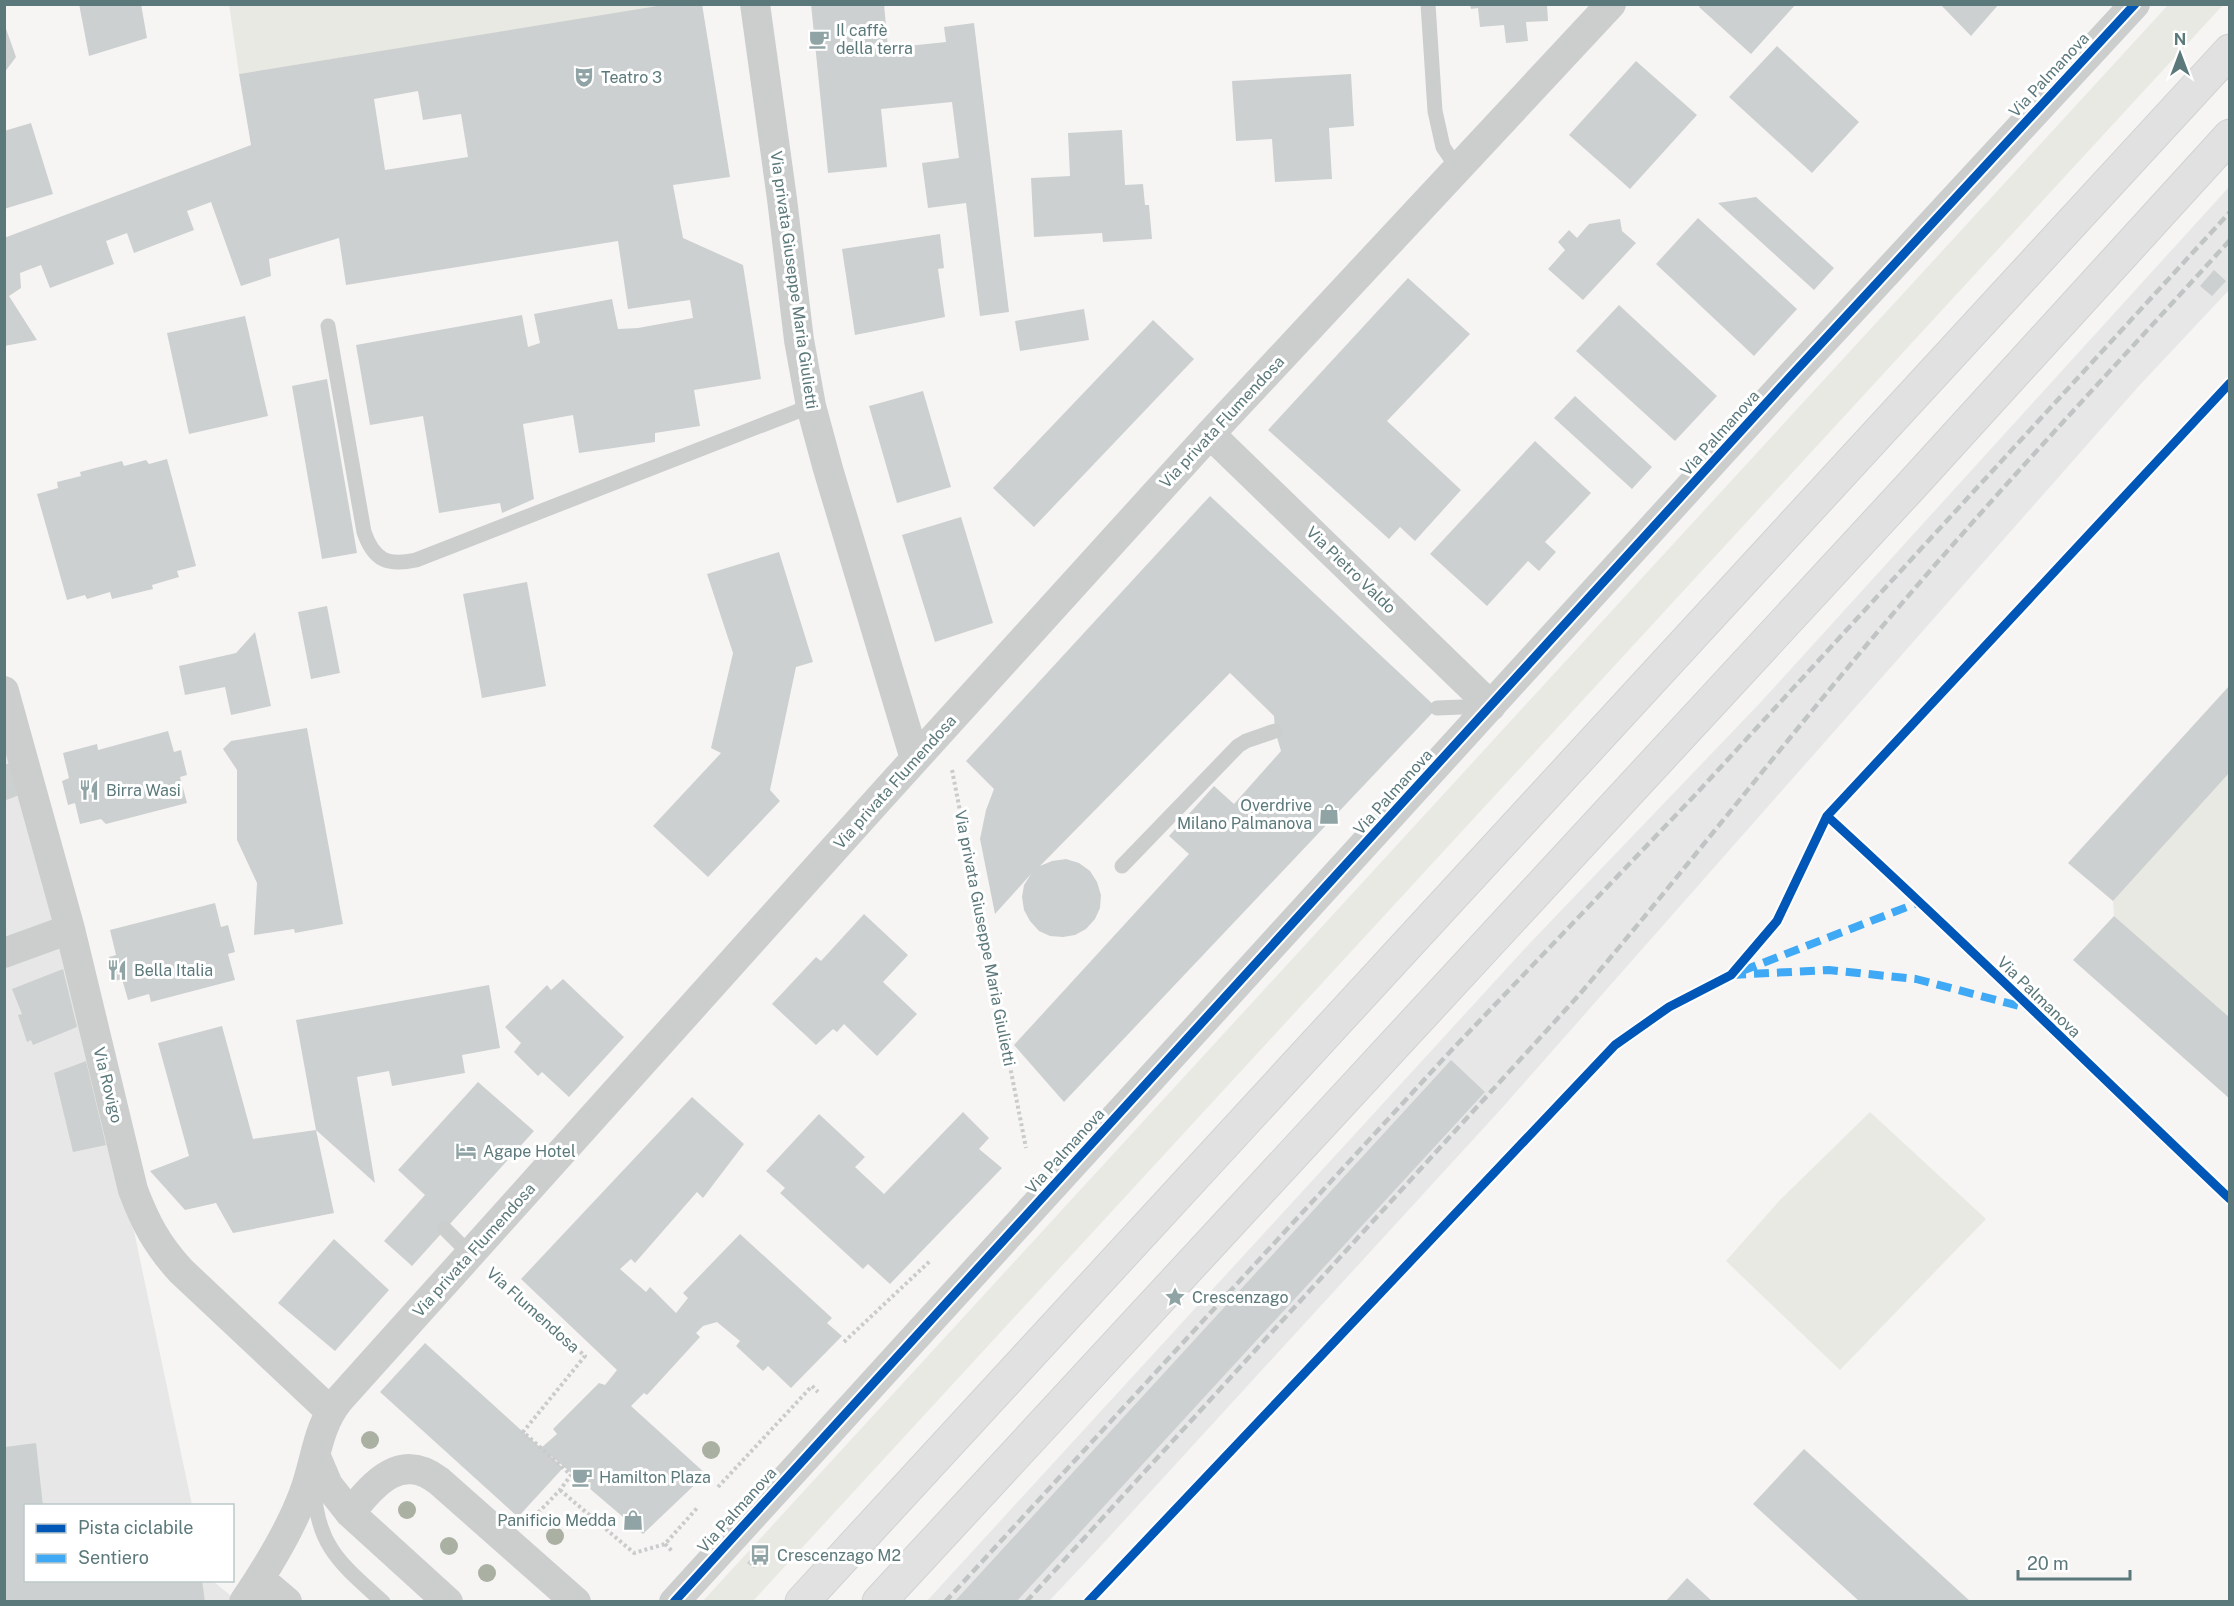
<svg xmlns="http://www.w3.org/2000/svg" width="2234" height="1606" viewBox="0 0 2234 1606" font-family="'Public Sans',sans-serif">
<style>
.built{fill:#e6e7e6}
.green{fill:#e8e9e2}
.building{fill:#cdd0d0;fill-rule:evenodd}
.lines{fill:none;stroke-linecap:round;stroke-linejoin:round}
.highway-casing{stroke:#d1d2d2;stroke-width:35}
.path{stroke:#cacbcb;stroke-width:4;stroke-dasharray:3 3;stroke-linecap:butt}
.lane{stroke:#cccece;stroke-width:15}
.street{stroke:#cccece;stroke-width:30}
.highway{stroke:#e0e1e0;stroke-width:33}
.rail{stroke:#c1c4c4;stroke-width:4.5;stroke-dasharray:9 4.5;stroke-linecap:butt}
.quiet{stroke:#3fa9f5;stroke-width:8;stroke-dasharray:15 8;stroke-linecap:butt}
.cycleway-casing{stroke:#fff;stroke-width:13}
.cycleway{stroke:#0057b8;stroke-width:9}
.tree{fill:#aab0a2}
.labels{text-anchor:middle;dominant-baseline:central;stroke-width:6;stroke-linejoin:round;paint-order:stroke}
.poi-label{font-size:16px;fill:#5b787a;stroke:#fff;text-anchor:start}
.street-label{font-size:16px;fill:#5b787a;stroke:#fff}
</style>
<rect width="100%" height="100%" fill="#f6f5f4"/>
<path class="built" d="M2229 187V290L2138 387 1502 1108 1099 1548 1049 1601 926 1602 1530 943 1760 703Z
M4 691 70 929 192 1505 26 1506V1580L213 1581 237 1601H5Z"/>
<path class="green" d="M229 4 670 5 239 74Z
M2168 5H2223L753 1601 702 1602Z
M2229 772V1018L2114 916 2113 901Z
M1870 1112 1986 1219 1840 1370 1726 1261 1780 1200Z"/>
<path class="building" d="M79 4H141L147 38 89 56Z
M670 4H702L730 177 673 185 683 238 743 265 761 379 694 390 700 426 655 433V442L579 453 573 415 523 424 534 499 502 513 500 503 439 513 423 416 370 425 356 345 522 315 528 347 540 343 534 314 612 299 618 329 638 328 693 318 690 300 628 309 618 241 346 285 339 238 269 259 271 276 241 286 211 202 187 211 194 230 134 253 127 233 106 241 114 264 50 288 41 265 20 273 21 288 9 296 37 340 4 346V238L251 145 239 74ZM418 91 423 120 461 114 468 157 385 170 374 99Z
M811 4H884L888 48 946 42 944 27 974 23 1009 312 980 316 966 203 928 208 922 163 959 158 952 102 881 109 887 167 828 173Z
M1701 4H1796L1751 54 1699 7Z
M1940 4H1999L1971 36Z
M1470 5H1547L1548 21 1526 22 1528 41 1506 43 1504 25 1480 27 1478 8 1471 9Z
M4 23 16 57 4 73Z
M1777 46 1859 122 1812 173 1729 97Z
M1636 61 1697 115 1630 189 1569 135Z
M1351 74 1354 126 1329 128 1332 179 1275 182 1272 139 1236 141 1232 81Z
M31 123 53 194 4 209V131Z
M1122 130 1125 185 1143 184 1145 205H1149L1152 239 1103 242 1102 233 1034 237 1031 178 1070 176 1068 133Z
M1756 197 1834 268 1814 290 1718 203Z
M1698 218 1797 309 1754 356 1656 264Z
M1620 219 1622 231 1636 243 1583 300 1548 269 1565 250 1558 242 1569 230 1577 238 1589 224Z
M940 234 944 268 938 269 945 317 855 335 842 249Z
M2214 270 2226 281 2212 296 2200 286Z
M1408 278 1470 334 1387 421 1461 490 1415 541 1400 527 1389 539 1268 430Z
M1619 305 1717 396 1675 441 1576 351Z
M1084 309 1089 340 1020 351 1015 321Z
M245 316 268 416 189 434 167 333Z
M1153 320 1194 359 1034 527 993 488Z
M327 379 357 553 322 559 292 386Z
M923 391 951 487 897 503 869 406Z
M1575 396 1652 467 1632 489 1554 418Z
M1535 441 1591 493 1545 542 1556 552 1539 571 1528 561 1487 606 1430 554Z
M167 459 196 566 177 571 179 577 152 585 153 589 112 599 110 592 87 599 85 595 67 600 37 494 58 488 57 482 81 476 80 472 122 461 124 466 146 460 149 464Z
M1210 496 1437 708 1064 1102 1014 1045 1189 854 1169 836 1214 786 1234 804 1281 751 1275 731 1274 716 1230 673 1040 866 1052 861 1066 859 1079 863 1090 871 1097 882 1101 895 1100 908 1095 919 1086 929 1075 935 1063 937 1050 936 1039 931 1030 921 1024 910 1022 897 1024 885 1031 874 995 914 980 839 986 810 994 789 966 761Z
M961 517 993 623 935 642 902 535Z
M779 552 813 662 796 667 770 790 780 801 708 877 653 826 721 753 711 748 733 653 707 574Z
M527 582 546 686 482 698 463 594Z
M327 606 340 673 311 679 298 612Z
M255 632 271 706 231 715 225 687 185 695 179 666 236 653Z
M2230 685V772L2113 901 2068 863Z
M307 728 343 924 295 933 294 929 254 935 257 883 237 840V770L223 749 231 741Z
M168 731 174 752 181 750 187 775 180 777 187 803 106 824 101 819 80 824 75 803 68 805 62 781 69 778 63 753 97 744 98 750Z
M10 763 19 795 4 801V765Z
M215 903 221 927 228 925 235 952 228 954 235 980 151 1002 149 994 128 1000 122 979 115 981 109 957 116 955 110 930Z
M864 914 908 955 883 982 917 1014 877 1056 844 1024 837 1032 833 1029 816 1045 772 1004 816 957 821 961Z
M2114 916 2230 1018V1099L2073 960Z
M63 969 77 1027 33 1045 31 1040 27 1042 18 1015 22 1014 12 989Z
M563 979 624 1037 569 1097 542 1072 538 1076 514 1052 521 1043 505 1027 547 985 551 990Z
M489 985 500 1048 462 1055 465 1073 392 1086 389 1071 357 1077 375 1183 316 1130 296 1020Z
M222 1026 253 1139 316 1130 334 1213 233 1233 216 1203 185 1210 150 1171 189 1156 158 1043Z
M1451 1060 1485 1092 1016 1602H954Z
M86 1061 106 1145 73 1152 54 1073Z
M478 1082 534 1131 412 1266 384 1241 425 1195 398 1170Z
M692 1097 744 1144 703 1198 697 1192 635 1263 631 1259 620 1269 646 1292 650 1287 676 1313 688 1298 683 1293 740 1234 832 1318 827 1323 842 1336 791 1388 768 1366 763 1371 736 1346 740 1341 717 1322 703 1326 696 1333 700 1337 647 1395 644 1393 631 1406 706 1474 643 1534 549 1454 563 1468 518 1517 380 1392 425 1343 541 1448 557 1434 553 1429 599 1383 605 1385 617 1370 521 1279Z
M963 1112 989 1138 979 1149 1002 1168 890 1284 868 1264 863 1269 780 1193 785 1188 766 1171 819 1114 865 1157 855 1167 884 1194Z
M334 1239 389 1290 335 1351 278 1303Z
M36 1443 43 1506H26V1580H202L205 1602H5V1447Z
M1804 1449 1971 1602H1860L1753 1504Z
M762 1546 769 1552 754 1568 747 1563Z
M1687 1578 1713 1602H1665Z"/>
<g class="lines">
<g class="highway-casing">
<path id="highway" d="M802 1602 2230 51
M879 1602 1911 486 2230 136"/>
</g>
<path class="path" d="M952 770 1026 1148
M495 1276 585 1356 523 1432 571 1475 560 1490 532 1519
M844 1342 930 1261
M718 1487 812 1386 818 1392
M560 1490 634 1553 665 1544 698 1507
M665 1544 673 1552
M981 1602 983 1600"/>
<path class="lane" d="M1428 4 1435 111 1443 147 1458 169
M328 326 364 532C374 561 388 566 416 560L811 406
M1437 708 1488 706
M1122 866 1238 746 1246 741 1275 731
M445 1229 470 1254
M314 1485C316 1546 341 1564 383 1602"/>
<path class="street" d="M755 4 782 199 799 340 811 406 828 469 915 759
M1210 434 1491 706
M4 691 70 929 133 1190C145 1222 157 1245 181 1271L330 1411
M4 953 70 929
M316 1457 328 1485 350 1513 448 1602
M350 1513C374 1484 400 1451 439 1481L576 1602
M260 1579 287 1602
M244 1602C267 1568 290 1531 304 1493 316 1461 317 1427 339 1400L887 790 1210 434 1611 4
M674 1602 1790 377 2135 4"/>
<use href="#highway" class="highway"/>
<path class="rail" d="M945 1602 1446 1056 1697 793 2230 212
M1026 1602 1579 995C1685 870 1785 741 1891 616 2000 488 2116 365 2230 240"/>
<path class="quiet" d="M1742 971 1920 902
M1731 975 1829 970 1916 979 2027 1008"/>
<g class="cycleway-casing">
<path id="cycleway" d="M1827 816C1964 941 2095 1071 2230 1199
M674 1602 1790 377 2135 4
M1088 1602 1615 1045 1669 1007 1731 975 1777 921 1827 816 2230 383"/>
</g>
<use href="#cycleway" class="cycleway"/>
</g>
<g class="tree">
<circle cx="370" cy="1440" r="9"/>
<circle cx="711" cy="1450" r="9"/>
<circle cx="407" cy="1510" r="9"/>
<circle cx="555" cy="1536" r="9"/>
<circle cx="449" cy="1546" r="9"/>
<circle cx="487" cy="1573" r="9"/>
</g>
<defs>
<g id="cafe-bare" transform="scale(1.62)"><path d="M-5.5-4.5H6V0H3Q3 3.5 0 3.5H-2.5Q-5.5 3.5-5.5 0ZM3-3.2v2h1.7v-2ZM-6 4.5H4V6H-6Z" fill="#91a4a5" stroke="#fff" stroke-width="2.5" paint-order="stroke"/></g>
<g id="theatre-bare" transform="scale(1.62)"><path d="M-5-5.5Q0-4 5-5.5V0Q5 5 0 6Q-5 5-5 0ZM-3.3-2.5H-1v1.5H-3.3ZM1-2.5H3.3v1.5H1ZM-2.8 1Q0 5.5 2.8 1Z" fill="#91a4a5" stroke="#fff" stroke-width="2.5" paint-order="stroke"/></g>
<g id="restaurant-bare" transform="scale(1.62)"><path d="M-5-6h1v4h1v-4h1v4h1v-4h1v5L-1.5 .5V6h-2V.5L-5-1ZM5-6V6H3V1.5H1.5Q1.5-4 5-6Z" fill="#91a4a5" stroke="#fff" stroke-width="2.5" paint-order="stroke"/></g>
<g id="shop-bare" transform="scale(1.62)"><path d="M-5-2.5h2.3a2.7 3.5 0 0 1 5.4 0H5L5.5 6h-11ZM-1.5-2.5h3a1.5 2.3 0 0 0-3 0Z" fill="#91a4a5" stroke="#fff" stroke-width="2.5" paint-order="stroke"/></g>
<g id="hotel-bare" transform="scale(1.62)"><path d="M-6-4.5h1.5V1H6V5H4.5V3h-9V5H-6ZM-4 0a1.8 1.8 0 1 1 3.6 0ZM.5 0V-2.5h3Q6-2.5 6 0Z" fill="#91a4a5" stroke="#fff" stroke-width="2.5" paint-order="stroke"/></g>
<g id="sight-bare" transform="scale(1.62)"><path d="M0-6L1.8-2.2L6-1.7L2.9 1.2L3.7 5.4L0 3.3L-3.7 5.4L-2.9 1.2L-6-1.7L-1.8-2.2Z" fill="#91a4a5" stroke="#fff" stroke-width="2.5" paint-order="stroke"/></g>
<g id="bus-bare" transform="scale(1.62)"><path d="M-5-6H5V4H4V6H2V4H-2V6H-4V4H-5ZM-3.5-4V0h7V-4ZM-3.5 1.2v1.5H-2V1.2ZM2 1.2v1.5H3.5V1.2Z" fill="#91a4a5" stroke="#fff" stroke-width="2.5" paint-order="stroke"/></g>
</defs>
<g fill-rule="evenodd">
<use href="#cafe-bare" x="819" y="39"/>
<use href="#theatre-bare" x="584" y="77"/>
<use href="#restaurant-bare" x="89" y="790"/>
<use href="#shop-bare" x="1329" y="814"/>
<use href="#restaurant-bare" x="117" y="970"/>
<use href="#hotel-bare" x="466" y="1151"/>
<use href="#sight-bare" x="1175" y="1297"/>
<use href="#cafe-bare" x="582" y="1477"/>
<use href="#shop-bare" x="633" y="1520"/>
<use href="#bus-bare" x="760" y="1555"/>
</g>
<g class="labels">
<g class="poi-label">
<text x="836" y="30">Il caffè<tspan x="836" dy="18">della terra</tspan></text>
<text x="601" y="77">Teatro 3</text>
<text x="106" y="790">Birra Wasi</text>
<text x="1312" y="805" text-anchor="end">Overdrive<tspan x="1312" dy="18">Milano Palmanova</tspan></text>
<text x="134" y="970">Bella Italia</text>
<text x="483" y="1151">Agape Hotel</text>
<text x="1192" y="1297">Crescenzago</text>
<text x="599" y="1477">Hamilton Plaza</text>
<text x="616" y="1520" text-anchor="end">Panificio Medda</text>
<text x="777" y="1555">Crescenzago M2</text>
</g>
<g class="street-label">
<text transform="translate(2049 75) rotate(-47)">Via Palmanova</text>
<text transform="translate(794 280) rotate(82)">Via privata Giuseppe Maria Giulietti</text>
<text transform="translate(1222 422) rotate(-47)">Via privata Flumendosa</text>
<text transform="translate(1720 433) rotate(-48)">Via Palmanova</text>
<text transform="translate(1351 570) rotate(44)">Via Pietro Valdo</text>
<text transform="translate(895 782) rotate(-48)">Via privata Flumendosa</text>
<text transform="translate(1393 792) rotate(-48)">Via Palmanova</text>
<text transform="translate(985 938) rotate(79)">Via privata Giuseppe Maria Giulietti</text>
<text transform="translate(2039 997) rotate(44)">Via Palmanova</text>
<text transform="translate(108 1085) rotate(76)">Via Rovigo</text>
<text transform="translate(1065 1151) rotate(-48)">Via Palmanova</text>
<text transform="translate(474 1250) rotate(-48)">Via privata Flumendosa</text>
<text transform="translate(533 1310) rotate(42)">Via Flumendosa</text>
<text transform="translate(737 1510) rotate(-48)">Via Palmanova</text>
</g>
</g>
<rect width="2234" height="1606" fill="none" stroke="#5b787a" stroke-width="12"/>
<rect x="24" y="1504" width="210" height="78" fill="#ffffff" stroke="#bdc9ca" stroke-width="1.5"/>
<rect x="36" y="1524" width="30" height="9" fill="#0057b8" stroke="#bdc9ca" stroke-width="1.5"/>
<text x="78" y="1534" font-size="18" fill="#5b787a">Pista ciclabile</text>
<rect x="36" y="1554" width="30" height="9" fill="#3fa9f5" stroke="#bdc9ca" stroke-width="1.5"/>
<text x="78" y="1564" font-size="18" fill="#5b787a">Sentiero</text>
<g transform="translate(2180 54)" stroke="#ffffff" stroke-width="4.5" paint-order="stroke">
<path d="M0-4.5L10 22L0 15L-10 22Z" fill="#5b787a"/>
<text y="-9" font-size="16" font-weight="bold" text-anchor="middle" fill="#5b787a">N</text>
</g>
<path d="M2018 1570v9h112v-9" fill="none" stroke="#5b787a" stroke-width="3"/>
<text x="2027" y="1570" font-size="18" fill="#5b787a" stroke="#ffffff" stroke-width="4.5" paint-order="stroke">20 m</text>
</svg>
